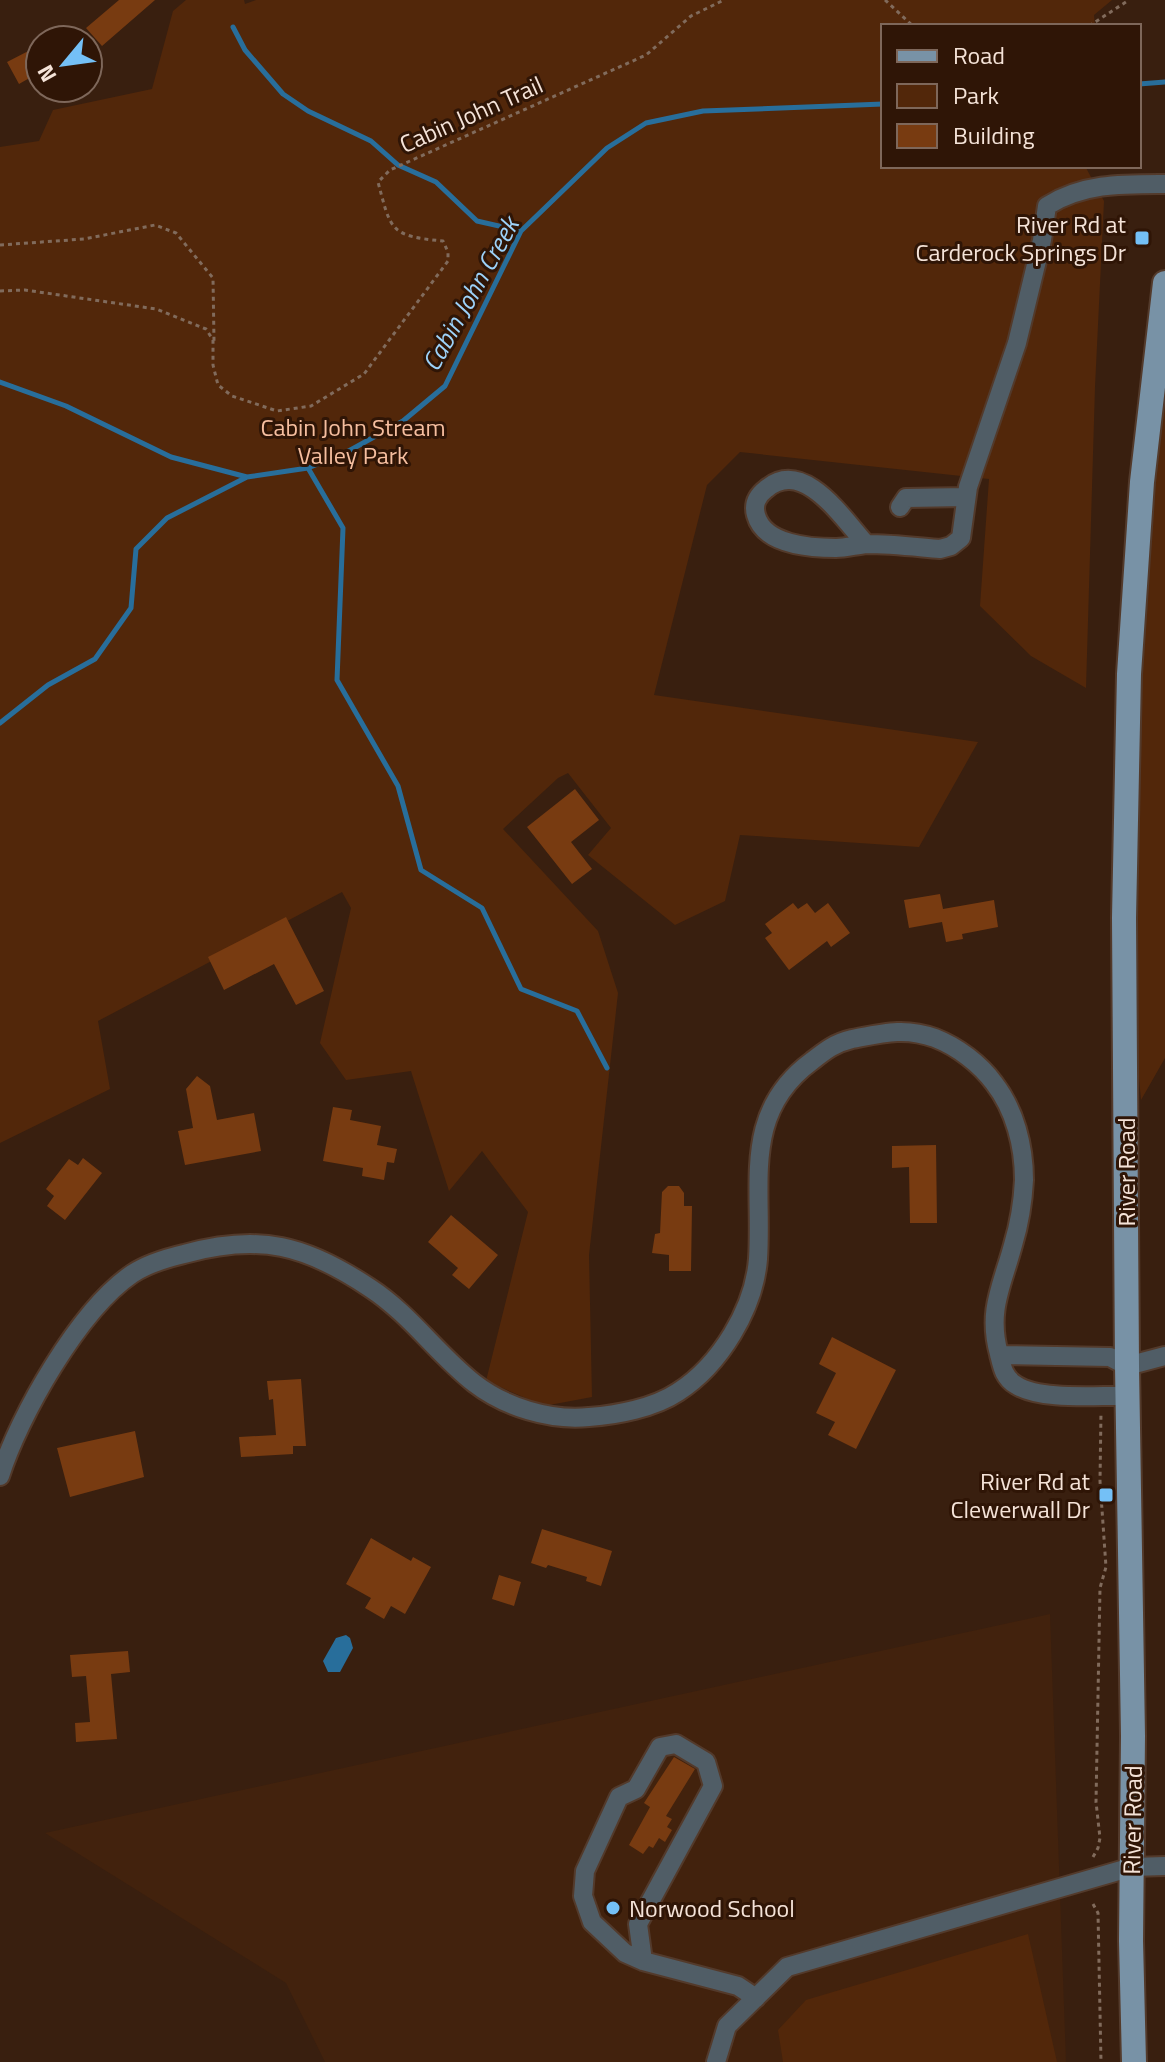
<svg xmlns="http://www.w3.org/2000/svg" width="1165" height="2062" viewBox="0 0 1165 2062" font-family="'Titillium Web',sans-serif">
<style>
.built{fill:#42220d}
.green{fill:#52270a}
.water{fill:#286e9b}
.lines{fill:none;stroke-linecap:round;stroke-linejoin:round}
.stream{stroke:#286e9b;stroke-width:5}
.building{fill:#783b11}
.minor-casing{stroke:#533a2b;stroke-width:22}
.major-casing{stroke:#533a2b;stroke-width:28}
.path{stroke:#816b5c;stroke-width:3;stroke-dasharray:4 4;stroke-linecap:butt}
.minor{stroke:#505d66;stroke-width:18}
.major{stroke:#7892a6;stroke-width:24}
.poi-dot{fill:#74c0f6;stroke:#2f1506;stroke-width:3}
.labels{text-anchor:middle;dominant-baseline:central;stroke-width:6;stroke-linejoin:round;paint-order:stroke}
.street-label{font-size:24px;fill:#f5e3d8;stroke:#2f1506}
.poi-label{font-size:24px;fill:#f5e3d8;stroke:#2f1506;text-anchor:end}
.park-label{font-size:24px;fill:#f6be9f;stroke:#2f1506}
.water-label{font-size:26px;font-style:italic;fill:#9dd2f9;stroke:#2f1506}
</style>
<rect width="100%" height="100%" fill="#391f0f"/>
<path class="built" d="M1050 1614 1066 2062H325L286 1983 45 1833Z"/>
<path class="green" d="M186 0H244L245 4 256 0H1112L1094 15 1095 26H883V166H1085L1104 201 1095 387 1086 688 1031 656 980 606 989 479 740 452 707 485 654 695 978 742 919 847 740 835 725 901 675 925 588 855 611 828 568 773 558 778 503 829 598 931 618 993 589 1255 592 1397 544 1406 486 1381 528 1212 482 1151 449 1191 411 1071 346 1080 320 1043 351 908 342 892 98 1021 110 1089 0 1143V147L39 141 53 110 152 89 173 11Z
M1165 283V1058L1141 1100 1124 918Z
M1028 1934 1057 2062H783L778 2030 806 2000Z"/>
<path class="water" d="M346 1635 350 1638 353 1648 340 1672H328L323 1661 336 1638Z"/>
<g class="lines">
<path class="stream" d="M233 27 245 50 283 94 308 111 371 141 398 165 436 182 477 221 521 231
M1139 84 1165 82
M0 382 66 406 171 457 247 477 308 468 345 453 403 421 445 386 521 231 607 148 646 123 703 111 883 104
M308 468 343 528 337 680 398 786 421 870 482 908 521 989 577 1011 607 1068
M0 723 48 685 95 659 131 608 136 549 167 518 247 477"/>
</g>
<path class="building" d="M119 0H155L102 46 86 28Z
M40 45V72L19 84 7 62Z
M575 789 599 820 571 842 592 869 572 884 527 827Z
M940 894 943 909 994 900 998 927 962 934 963 939 946 942 942 922 909 928 904 900Z
M793 903 798 909 807 903 815 913 828 903 850 933 831 947 827 941 789 970 765 938 772 933 765 924Z
M286 917 324 991 296 1005 274 964 224 990 208 957Z
M197 1076 210 1086 217 1120 254 1113 261 1151 185 1165 178 1131 193 1128 186 1089Z
M333 1107 352 1110 350 1120 381 1126 377 1145 397 1149 394 1163 387 1162 384 1180 362 1176 363 1168 323 1161Z
M936 1145 937 1223H910L909 1167 892 1168V1146Z
M83 1158 102 1173 65 1220 47 1206 54 1196 46 1189 69 1159 78 1165Z
M668 1186H679L684 1193V1206H692L691 1271H669V1255L652 1253 655 1234 660 1233 662 1192Z
M451 1215 498 1255 469 1289 452 1275 458 1268 428 1242Z
M832 1337 896 1370 856 1449 828 1435 835 1422 816 1413 836 1373 819 1364Z
M301 1379 306 1446H293V1454L241 1457 239 1437 276 1435 273 1399 269 1400 267 1381Z
M135 1431 144 1477 70 1497 57 1448Z
M542 1529 612 1551 601 1586 586 1581 587 1577 548 1565 546 1568 531 1563Z
M371 1538 411 1561 413 1557 431 1567 405 1614 391 1606 384 1619 365 1608 371 1598 346 1584Z
M499 1575 521 1582 514 1606 492 1599Z
M128 1651 130 1672 111 1674 117 1739 76 1742 75 1723 90 1722 86 1676 72 1677 70 1655Z
M674 1757 695 1769 666 1816 672 1819 667 1827 672 1830 665 1842 659 1838 653 1848 649 1846 643 1854 629 1845 650 1807 644 1803Z"/>
<g class="lines">
<g class="minor-casing">
<path id="minor" d="M900 507 906 498 966 497
M866 544C843 519 804 457 766 489 757 496 753 504 756 515 764 545 811 548 836 548 846 548 856 545 867 544 891 544 916 547 940 549L951 546 961 538 968 487 1017 343 1042 240 1047 206C1083 183 1123 184 1165 184
M999 1355 1110 1357 1127 1366 1165 1356
M0 1476C19 1416 79 1310 132 1274 147 1264 167 1258 184 1254 260 1233 306 1245 370 1288 410 1314 437 1354 474 1383 505 1407 550 1421 589 1417 617 1415 654 1408 678 1392 720 1365 754 1309 758 1259 763 1184 741 1113 812 1061 826 1050 835 1043 852 1039 883 1033 905 1027 935 1038 958 1047 980 1064 994 1083 1015 1110 1024 1146 1024 1180 1023 1200 1019 1225 1013 1245 1002 1286 987 1311 999 1354 1002 1367 1004 1378 1016 1385 1041 1401 1098 1395 1128 1396
M643 1961 638 1924 713 1786 706 1762 676 1744 660 1747 636 1789 619 1797 585 1871 583 1896 592 1922 625 1953 643 1961 738 1986 756 1998
M716 2062 727 2026 787 1967 1132 1867 1165 1866"/>
</g>
<g class="major-casing">
<path id="major" d="M1134 2062 1131 1941 1133 1736 1127 1366 1124 918 1129 674 1142 482 1165 283"/>
</g>
<path class="path" d="M885 0 913 26
M1089 26 1129 0
M0 245 84 239 155 225 176 233 213 278 214 341
M0 291 25 290 156 309 206 329 213 340V365L218 385 232 396 277 411 311 406 364 374 448 261V252L443 241C390 236 391 231 378 182L390 170 646 55 691 16 724 0
M1093 1857 1098 1848 1100 1838 1096 1802 1100 1588 1106 1567 1100 1481 1101 1412
M1093 1904 1098 1913 1101 2062"/>
<use href="#minor" class="minor"/>
<use href="#major" class="major"/>
</g>
<g class="poi-dot">
<rect x="1134" y="230" width="16" height="16" rx="4"/>
<rect x="1098" y="1487" width="16" height="16" rx="4"/>
<circle cx="613" cy="1908" r="8"/>
</g>
<g class="labels">
<g class="street-label">
<text transform="translate(471 114) rotate(-24)">Cabin John Trail</text>
<text transform="translate(1126 1172) rotate(-90)">River Road</text>
<text transform="translate(1132 1820) rotate(-89)">River Road</text>
</g>
<g class="poi-label">
<text x="1126" y="224">River Rd at<tspan x="1126" dy="28">Carderock Springs Dr</tspan></text>
<text x="1090" y="1481">River Rd at<tspan x="1090" dy="28">Clewerwall Dr</tspan></text>
<text x="629" y="1908" text-anchor="start">Norwood School</text>
</g>
<g class="park-label">
<text x="353" y="427">Cabin John Stream<tspan x="353" dy="28">Valley Park</tspan></text>
</g>
<g class="water-label">
<text transform="translate(470 294) rotate(-61)">Cabin John Creek</text>
</g>
</g>
<rect x="881" y="24" width="260" height="144" fill="#2f1506" stroke="#7e675a" stroke-width="2"/>
<rect x="897" y="50" width="40" height="12" fill="#7892a6" stroke="#7e675a" stroke-width="2"/>
<text x="953" y="64" font-size="24" fill="#f5e3d8">Road</text>
<rect x="897" y="84" width="40" height="24" fill="#52270a" stroke="#7e675a" stroke-width="2"/>
<text x="953" y="104" font-size="24" fill="#f5e3d8">Park</text>
<rect x="897" y="124" width="40" height="24" fill="#783b11" stroke="#7e675a" stroke-width="2"/>
<text x="953" y="144" font-size="24" fill="#f5e3d8">Building</text>
<g transform="translate(64 64) rotate(241)"><circle r="38" fill="#2f1506" stroke="#7e675a" stroke-width="2"/>
<path d="M0-6L14 30L0 20L-14 30Z" fill="#74c0f6"/>
<text y="-12" font-size="22" font-weight="bold" text-anchor="middle" fill="#f5e3d8">N</text>
</g>
</svg>
